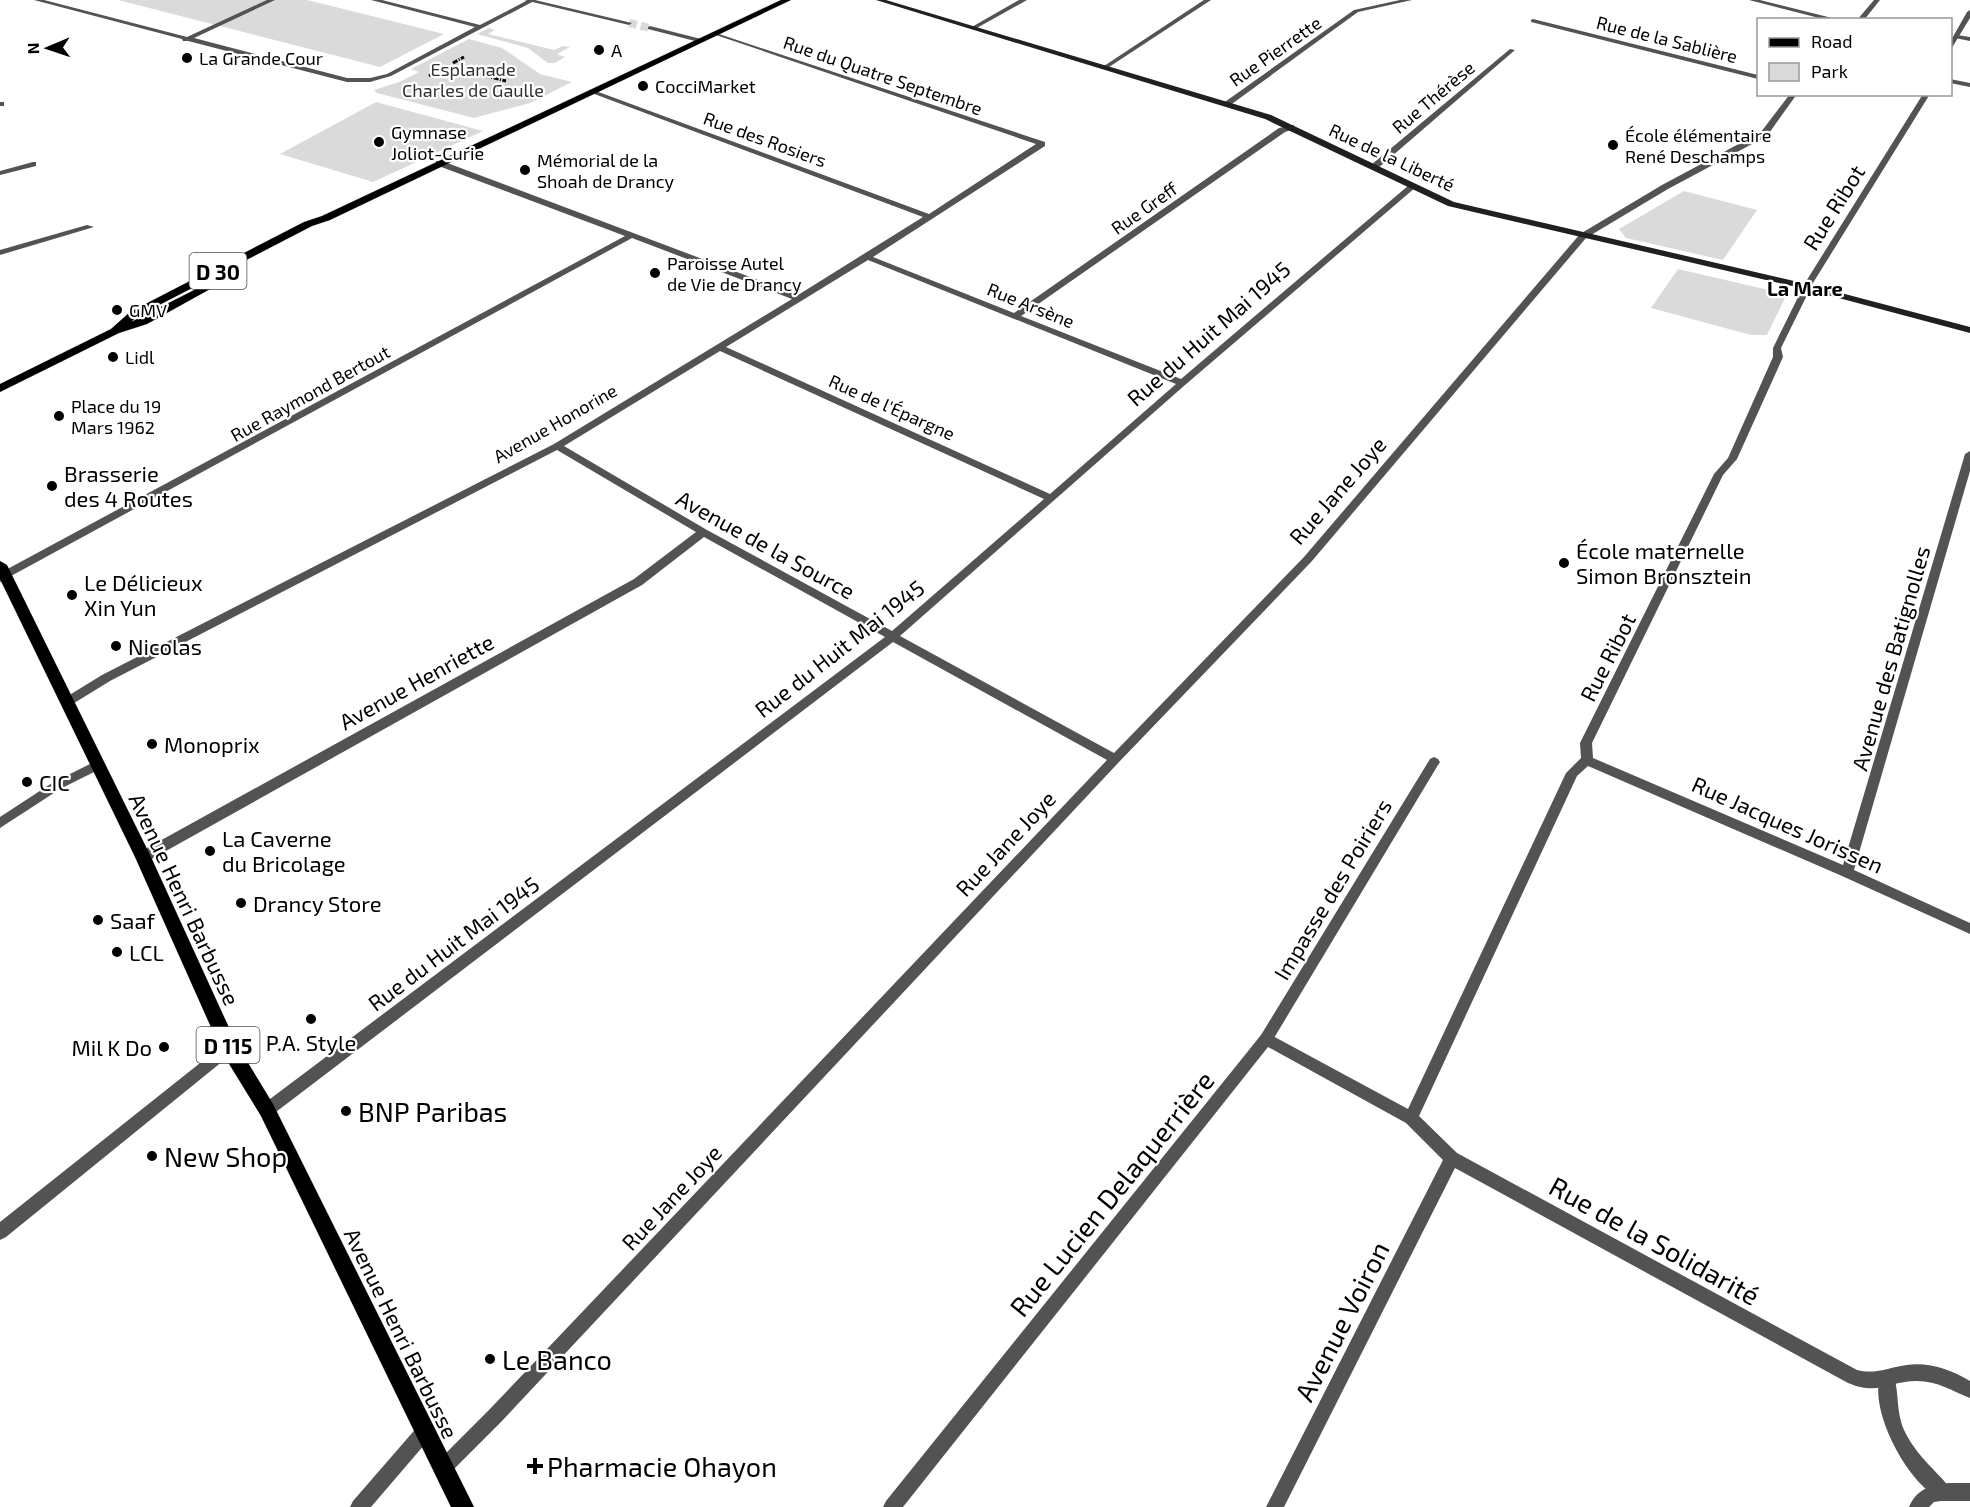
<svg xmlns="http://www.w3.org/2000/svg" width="1970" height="1507" viewBox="0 0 1970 1507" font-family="'Exo 2',sans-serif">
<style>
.green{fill:#dadada}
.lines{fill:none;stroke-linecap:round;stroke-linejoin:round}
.street-tunnel{stroke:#d9d9d9;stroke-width:8;stroke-dasharray:8 4;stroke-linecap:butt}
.primary-casing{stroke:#dbdbdb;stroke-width:1}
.lane{fill:#535353;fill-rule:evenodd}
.street{fill:#535353;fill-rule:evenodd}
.secondary{fill:#202020;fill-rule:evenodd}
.primary{fill:#000;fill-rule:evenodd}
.rail{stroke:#000;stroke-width:3;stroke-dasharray:5 1.5 1 1.5;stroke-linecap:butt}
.poi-dot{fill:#000;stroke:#fff;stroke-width:2}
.labels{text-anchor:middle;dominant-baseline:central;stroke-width:4.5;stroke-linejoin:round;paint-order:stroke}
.far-street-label{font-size:18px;fill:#000;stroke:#fff}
.far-poi-label{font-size:18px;fill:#000;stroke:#fff;text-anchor:start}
.far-park-label{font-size:18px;fill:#313131;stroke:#fff}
.far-neighbourhood-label{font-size:20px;font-weight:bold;fill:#000;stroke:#fff}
.shield{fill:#fff;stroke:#4c4c4c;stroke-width:1.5}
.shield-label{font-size:21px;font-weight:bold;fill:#000}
.street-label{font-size:22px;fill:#000;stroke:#fff}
.poi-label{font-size:22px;fill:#000;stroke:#fff;text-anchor:start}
.near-poi-label{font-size:27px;fill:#000;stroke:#fff;text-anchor:start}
.near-street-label{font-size:27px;fill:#000;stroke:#fff}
</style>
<rect width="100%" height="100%" fill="#fff"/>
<path class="green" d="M118 0H307L444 34 380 67Z
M489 28 495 30 488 34 554 50 563 46 570 47 557 54 565 57 555 63H548L528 48 477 34Z
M469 39 502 48 540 74 572 82 530 103 474 118 377 93 374 90 399 82 419 72 411 69Z
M376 102 483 131 373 182 280 154Z
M1684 191 1757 210 1723 260 1626 238 1619 229Z
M1678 269 1773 291 1785 298 1767 335H1751L1651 308Z"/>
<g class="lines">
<path class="street-tunnel" d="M629 23 650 28"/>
<g class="primary-casing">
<path id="primary" d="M781 0H791L330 220 312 226 138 316 131 322 212 281 216 280 221 283 147 324 119 333 0 392V384L111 329 130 312 304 222 322 216Z
M0 561 7 565 151 857 236 1043 273 1104 474 1507H451L261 1116 223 1054 135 857 0 579Z"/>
</g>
<path class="lane" d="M34 0H44L187 37 267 0H275L194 38 347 78H370L387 74 475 27 371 0H382L480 25 528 0 534 1 391 76 370 82H347L188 41H183L182 39Z
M1970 10V18L1950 51V42L1967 12Z
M1434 757 1438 759 1440 762 1438 765 1271 1043 1266 1045 1261 1043 1259 1039 1261 1035 1430 759Z
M1887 1372 1893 1374C1900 1392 1895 1413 1906 1434 1913 1447 1922 1458 1932 1468 1938 1475 1946 1481 1950 1490L1947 1496 1941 1499C1908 1485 1867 1408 1881 1374Z"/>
<path class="street" d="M524 0H535L632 23 629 25Z
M1019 0H1027L975 29 970 28Z
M1204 0H1211L1106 69 1101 68Z
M1400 0H1412L1358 12 1229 106 1222 104 1354 10Z
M1749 0H1760L1840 20H1827Z
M1874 0H1880L1864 20H1857Z
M1533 19 1758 75V79L1531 22V20Z
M650 26 701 39 702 40 699 42 648 29V27Z
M713 32 1045 142V146L873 257 1014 313 1279 128 1294 125V129L1285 132 1021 316 1181 379 1409 185 1416 187 1185 385 900 636 1114 753 1304 557 1580 234 1662 185 1761 132 1790 94H1797L1767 136 1668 189 1586 238 1312 561 1119 762 501 1422 449 1474 443 1477 437 1474 434 1468 437 1462 489 1410 1107 760 893 642 272 1115 267 1117 262 1115 260 1110 262 1105 885 637 704 537 642 585 148 861H138L137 857 138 853 634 579 696 532 557 450 110 681 71 705H63L61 702 63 699 102 675 554 444 792 299 632 238 0 582V573L625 236 436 165V161H442L798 295 923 217 589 92V90H593L929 214 1036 144 713 34ZM868 260 1176 384 1050 494 726 347ZM720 351 1044 499 892 631 707 530 564 446Z
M1957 35 1970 37V41L1955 38V36Z
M1510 49 1515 50 1377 169H1371V165Z
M1950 79 1970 83V87L1950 83Z
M1923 94H1930L1813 283 1781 348 1783 357 1737 459 1723 475 1592 743 1593 758 1843 865 1965 454 1970 451V471L1854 870 1970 923V934L1842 876 1588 766 1577 776 1419 1116 1457 1153 1857 1370C1876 1375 1889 1367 1907 1365 1930 1362 1951 1370 1970 1381V1398C1952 1391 1938 1381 1917 1381 1888 1381 1879 1396 1848 1383L1455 1168 1284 1507H1266L1443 1160 1406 1123 1268 1047 903 1507H883L886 1501 1261 1035 1266 1033 1271 1035 1408 1109 1566 773 1581 758 1580 743 1714 474 1728 458 1773 357V348L1805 283Z
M0 102H4V106H0Z
M33 162H36V166L0 175V171Z
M87 225 94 227 0 255V250Z
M98 760 102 762 104 765 102 768 60 789 0 828V817L52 783Z
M229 1042 234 1044 236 1048 234 1052 6 1237 0 1240V1222L224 1044Z
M425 1422 431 1425 434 1431 431 1437 371 1507H350L353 1501 419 1425Z
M1949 1483H1970V1501H1941L1934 1502 1929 1507H1909C1916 1490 1931 1484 1949 1483Z"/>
<path class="secondary" d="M876 0H886L1271 115 1454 202 1807 284 1970 327V333L1805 289 1448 206 1265 119Z"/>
<use href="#primary" class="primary"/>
<path class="rail" d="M453 63 464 57
M450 67 506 81
M429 76 438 71"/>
</g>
<g class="poi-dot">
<circle cx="599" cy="50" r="6"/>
<circle cx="187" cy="58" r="6"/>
<circle cx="643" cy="86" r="6"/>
<circle cx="379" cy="142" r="6"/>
<circle cx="1613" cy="145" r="6"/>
<circle cx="525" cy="170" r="6"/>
<circle cx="655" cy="273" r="6"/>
<circle cx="117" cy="310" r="6"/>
<circle cx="113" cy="357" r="6"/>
<circle cx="59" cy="416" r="6"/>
<circle cx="52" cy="486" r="6"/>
<circle cx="1564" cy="563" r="6"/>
<circle cx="72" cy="595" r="6"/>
<circle cx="116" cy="646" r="6"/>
<circle cx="152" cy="744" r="6"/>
<circle cx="27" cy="782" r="6"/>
<circle cx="210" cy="851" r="6"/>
<circle cx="241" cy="903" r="6"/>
<circle cx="98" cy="920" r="6"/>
<circle cx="117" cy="952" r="6"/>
<circle cx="311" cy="1019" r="6"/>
<circle cx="164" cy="1047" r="6"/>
<circle cx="346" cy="1111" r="6"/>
<circle cx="152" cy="1156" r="6"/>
<circle cx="490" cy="1359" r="6"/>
<path d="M532 1457h6v6h6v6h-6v6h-6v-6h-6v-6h6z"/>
</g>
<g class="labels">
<g class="far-street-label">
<text transform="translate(1667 39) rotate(14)">Rue de la Sablière</text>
<text transform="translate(1275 51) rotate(-35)">Rue Pierrette</text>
<text transform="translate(883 75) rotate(19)">Rue du Quatre Septembre</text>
<text transform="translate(1433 97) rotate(-40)">Rue Thérèse</text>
<text transform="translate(765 139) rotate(20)">Rue des Rosiers</text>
<text transform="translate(1392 157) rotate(25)">Rue de la Liberté</text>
<text transform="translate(1144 208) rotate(-35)">Rue Greff</text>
<text transform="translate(1031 305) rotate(22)">Rue Arsène</text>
<text transform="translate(310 393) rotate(-29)">Rue Raymond Bertout</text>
<text transform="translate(892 407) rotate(24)">Rue de l'Épargne</text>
<text transform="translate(555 423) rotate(-30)">Avenue Honorine</text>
</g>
<g class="far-poi-label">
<text x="611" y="50">A</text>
<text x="199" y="58">La Grande Cour</text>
<text x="655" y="86">CocciMarket</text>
<text x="391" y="132">Gymnase<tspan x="391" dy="21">Joliot-Curie</tspan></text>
<text x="1625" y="135">École élémentaire<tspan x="1625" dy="21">René Deschamps</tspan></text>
<text x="537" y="160">Mémorial de la<tspan x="537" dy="21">Shoah de Drancy</tspan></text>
<text x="667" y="263">Paroisse Autel<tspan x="667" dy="21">de Vie de Drancy</tspan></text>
<text x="129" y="310">GMV</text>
<text x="125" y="357">Lidl</text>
<text x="71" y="406">Place du 19<tspan x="71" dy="21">Mars 1962</tspan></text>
</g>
<g class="far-park-label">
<text x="473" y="69">Esplanade<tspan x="473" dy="21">Charles de Gaulle</tspan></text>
</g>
<g class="far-neighbourhood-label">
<text x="1805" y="288">La Mare</text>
</g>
<g class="shield">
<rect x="189.5" y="253" width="57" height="36" rx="4.5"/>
<rect x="196.5" y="1027" width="63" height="36" rx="4.5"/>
</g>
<g class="shield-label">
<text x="218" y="271">D 30</text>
<text x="228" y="1045">D 115</text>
</g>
<g class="street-label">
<text transform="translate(1833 207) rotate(-58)">Rue Ribot</text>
<text transform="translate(1208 333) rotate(-41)">Rue du Huit Mai 1945</text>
<text transform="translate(1337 490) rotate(-49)">Rue Jane Joye</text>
<text transform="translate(766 544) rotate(29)">Avenue de la Source</text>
<text transform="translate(839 648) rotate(-38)">Rue du Huit Mai 1945</text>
<text transform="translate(1607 657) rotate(-63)">Rue Ribot</text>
<text transform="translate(1890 658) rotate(-74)">Avenue des Batignolles</text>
<text transform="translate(416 681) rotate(-29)">Avenue Henriette</text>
<text transform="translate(1788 824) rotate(24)">Rue Jacques Jorissen</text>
<text transform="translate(1005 843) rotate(-47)">Rue Jane Joye</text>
<text transform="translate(1332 889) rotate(-59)">Impasse des Poiriers</text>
<text transform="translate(185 899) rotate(65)">Avenue Henri Barbusse</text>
<text transform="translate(453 943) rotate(-37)">Rue du Huit Mai 1945</text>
<text transform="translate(671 1197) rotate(-47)">Rue Jane Joye</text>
<text transform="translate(402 1333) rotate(64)">Avenue Henri Barbusse</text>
</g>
<g class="poi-label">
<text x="64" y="473">Brasserie<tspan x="64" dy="25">des 4 Routes</tspan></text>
<text x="1576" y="550">École maternelle<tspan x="1576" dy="25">Simon Bronsztein</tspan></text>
<text x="84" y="582">Le Délicieux<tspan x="84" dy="25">Xin Yun</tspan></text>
<text x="128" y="646">Nicolas</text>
<text x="164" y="744">Monoprix</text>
<text x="39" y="782">CIC</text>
<text x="222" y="838">La Caverne<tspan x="222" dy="25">du Bricolage</tspan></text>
<text x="253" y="903">Drancy Store</text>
<text x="110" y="920">Saaf</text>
<text x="129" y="952">LCL</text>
<text x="311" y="1042" text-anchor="middle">P.A. Style</text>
<text x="152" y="1047" text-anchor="end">Mil K Do</text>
</g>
<g class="near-poi-label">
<text x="358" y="1111">BNP Paribas</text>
<text x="164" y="1156">New Shop</text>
<text x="502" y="1359">Le Banco</text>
<text x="547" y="1466">Pharmacie Ohayon</text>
</g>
<g class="near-street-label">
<text transform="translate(1111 1193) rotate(-51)">Rue Lucien Delaquerrière</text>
<text transform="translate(1655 1240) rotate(29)">Rue de la Solidarité</text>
<text transform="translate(1341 1321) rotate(-63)">Avenue Voiron</text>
</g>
</g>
<rect x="1757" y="18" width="195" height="78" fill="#ffffff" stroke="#999999" stroke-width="1.5"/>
<rect x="1769" y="38" width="30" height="9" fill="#000000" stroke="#999999" stroke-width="1.5"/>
<text x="1811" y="48" font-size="18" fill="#000000">Road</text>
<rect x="1769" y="63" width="30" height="18" fill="#dadada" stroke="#999999" stroke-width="1.5"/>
<text x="1811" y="78" font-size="18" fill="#000000">Park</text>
<g transform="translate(48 48) rotate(268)" stroke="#ffffff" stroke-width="4.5" paint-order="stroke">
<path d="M0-4.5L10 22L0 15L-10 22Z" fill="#000000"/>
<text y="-9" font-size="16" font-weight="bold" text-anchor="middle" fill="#000000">N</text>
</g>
</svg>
